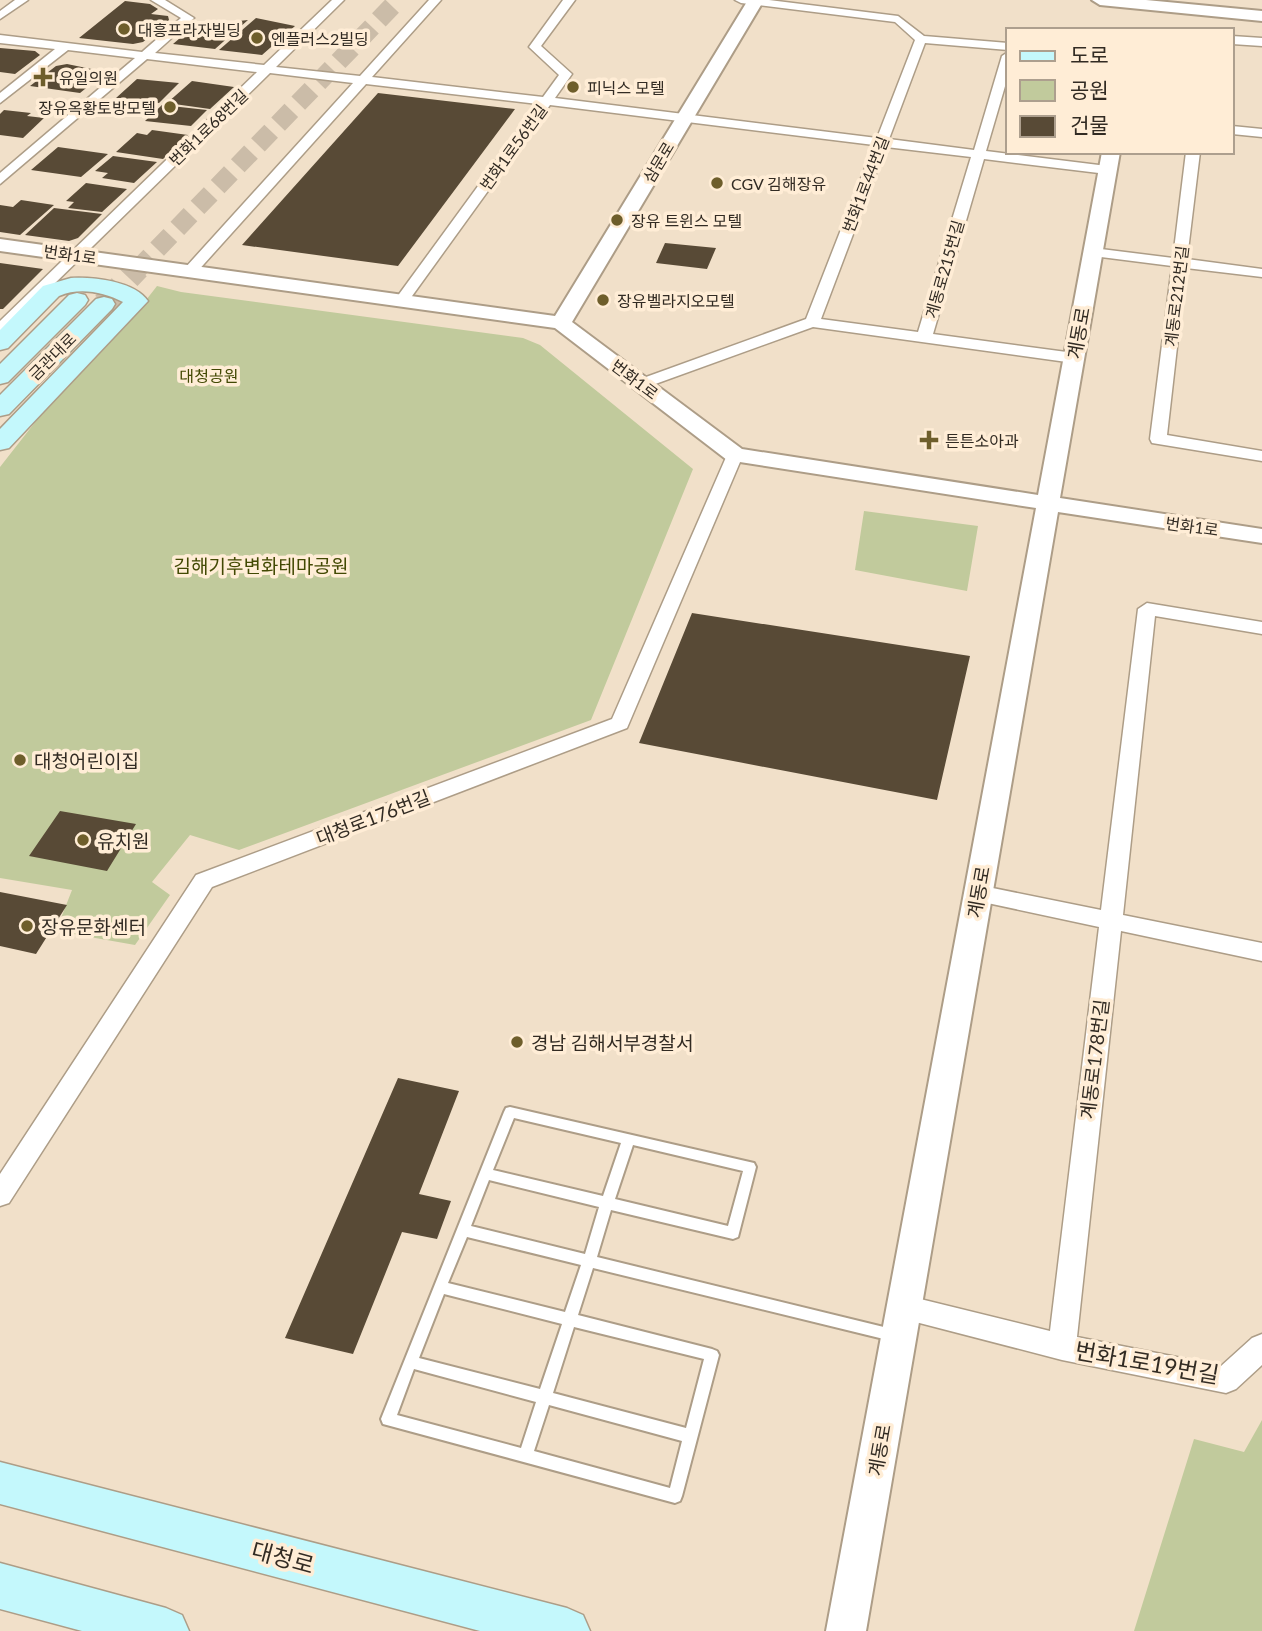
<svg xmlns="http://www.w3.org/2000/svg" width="1262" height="1631" viewBox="0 0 1262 1631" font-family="Lato,'Noto Sans KR',sans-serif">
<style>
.green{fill:#c1ca9c}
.building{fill:#584a36}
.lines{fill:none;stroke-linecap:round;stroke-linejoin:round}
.secondary-tunnel-far1{stroke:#cbbca8;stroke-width:19;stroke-dasharray:19 10;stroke-linecap:butt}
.secondary-tunnel{stroke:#cbbca8;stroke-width:24;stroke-dasharray:24 12;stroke-linecap:butt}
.service-casing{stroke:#ad9d87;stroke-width:4}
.minor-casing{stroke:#ad9d87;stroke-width:3}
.tertiary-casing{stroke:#ad9d87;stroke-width:4}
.secondary-casing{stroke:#ad9d87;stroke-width:3}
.service{fill:#fff;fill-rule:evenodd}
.minor{fill:#fff;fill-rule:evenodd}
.tertiary{fill:#fff;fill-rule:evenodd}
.secondary{fill:#c4f8fc;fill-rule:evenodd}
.poi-dot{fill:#6e5e2b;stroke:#ffedd6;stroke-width:2.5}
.labels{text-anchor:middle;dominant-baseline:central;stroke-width:7;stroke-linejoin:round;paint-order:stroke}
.far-poi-label{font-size:16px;fill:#322b23;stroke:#ffedd6;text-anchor:start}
.far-street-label{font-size:16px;fill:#322b23;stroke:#ffedd6}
.far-park-label{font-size:16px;fill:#424903;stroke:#ffedd6}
.street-label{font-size:19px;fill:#322b23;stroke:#ffedd6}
.park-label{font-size:19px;fill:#424903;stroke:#ffedd6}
.poi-label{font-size:19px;fill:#322b23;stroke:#ffedd6;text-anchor:start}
.near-street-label{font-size:23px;fill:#322b23;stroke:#ffedd6}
</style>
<rect width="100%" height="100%" fill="#f1e0c9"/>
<path class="green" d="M157 286 181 292 523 338 540 345 693 469 591 720 239 850 190 835 152 882 170 895 135 945 56 931 72 890 0 878V467L54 398 125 327Z
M864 511 978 526 967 591 855 570Z
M1262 1420V1631H1134L1194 1439 1244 1452Z"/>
<path class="building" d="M125 1 150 4 158 9 151 14 168 16 169 20 143 42 133 44 79 38Z
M256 18 295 26 262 55 219 50Z
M248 20 215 49 173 44 194 26Z
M0 48 35 51 40 55 15 74 0 72Z
M67 64 106 72 80 93 30 86 56 66Z
M137 79 179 83 159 103 116 98Z
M192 81 234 87 210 109 167 103Z
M378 93 515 109 398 266 242 245Z
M162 105 207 110 191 126 145 121Z
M4 110 31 113 27 116 44 118 23 138 0 135V114Z
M152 130 188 135 163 159 116 152 137 133 147 135Z
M58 147 108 154 81 177 31 170Z
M113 156 157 162 134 183 102 178 108 173 95 171Z
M86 183 127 189 102 212 68 208 74 202 66 201Z
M21 200 54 205 20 235 0 232V205L13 207Z
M54 208 102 214 78 238 69 241 25 235Z
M665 243 716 248 707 269 656 263Z
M0 263 43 269 3 309H0Z
M692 613 970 656 937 800 639 743Z
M60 811 136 824 107 871 29 856Z
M0 892 67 905 36 954 0 946Z
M398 1078 459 1091 419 1194 451 1201 437 1239 402 1232 353 1354 285 1338Z"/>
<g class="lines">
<path class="secondary-tunnel-far1" d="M137 270 398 0"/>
<path class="secondary-tunnel" d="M104 304 138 268"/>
<g class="service-casing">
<path id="service" d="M510 1107 754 1163 756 1167 738 1237 733 1239 611 1210 597 1257 896 1330 901 1332 903 1336 901 1340 896 1342 593 1268 578 1315 712 1349 717 1351 719 1355 682 1496 680 1501 675 1503 383 1424 381 1419 504 1112 506 1108ZM514 1118 621 1143 603 1196 493 1170ZM633 1145 743 1171 728 1226 615 1199ZM489 1180 599 1207 585 1254 471 1226ZM467 1237 581 1265 565 1312 448 1283ZM444 1294 562 1324 540 1389 419 1358ZM574 1327 704 1359 686 1428 553 1393ZM414 1369 536 1402 521 1448 397 1415ZM549 1405 682 1441 670 1488 534 1451Z"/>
</g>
<g class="minor-casing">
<path id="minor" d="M15 0H28L0 19V11Z
M151 0H165L194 18 155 53 264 65 332 0H344L276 67 360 76 429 0H441L372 77 543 97 559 75 529 47 563 0H575L541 46 572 74 555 98 877 138 915 40 895 22 741 3 735 0H769L898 16 924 36 1008 43V50L925 43 889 139 974 150 1002 56 1008 52V76L986 151 1107 166 1114 170 1107 174 984 159 933 334 1074 353 1082 358 1074 363 813 327 647 387H635V381L806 319 874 145 550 105 407 303H397V297L538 104 366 84 195 274H185V268L353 83 270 73 5 332 0 334V321L257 72 147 59 0 184V173L135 58 68 50 0 103V93L55 49 0 43V35L142 52 181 18ZM886 147 971 157 918 332 821 319Z
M1232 36 1262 38V46L1232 44Z
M1232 126 1262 129V137L1232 134Z
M1186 152H1200L1187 259 1262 269V277L1186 268 1167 435 1262 451V461L1152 443 1150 439 1172 266 1093 256 1086 252 1093 248 1173 258Z
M735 450 743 455 627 728 212 887 9 1203 0 1206V1174L196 875 612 719 727 455Z
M1147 603 1262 622V634L1155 616 1123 915 1262 943V961L1121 931 1077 1337 1221 1366 1252 1338 1262 1334V1365L1236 1389 1226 1393 1062 1360 904 1319 895 1316 891 1307 895 1298 904 1295 1050 1331 1099 927 978 901 970 899 967 893 970 887 978 885 1101 910 1138 609Z"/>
</g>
<g class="tertiary-casing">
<path id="tertiary" d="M748 0H764L572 322 742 449 1038 495 1102 152H1120L1060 498 1262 529V543L1058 512 866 1631H826L1036 508 727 460 555 328 0 251V239L555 316Z
M1092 0H1146L1262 11V21L1100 5Z"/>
</g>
<g class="secondary-casing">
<path id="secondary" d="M71 278C94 277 134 281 148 301L9 448 0 450V429L123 302C103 292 80 287 59 296L8 348 0 350V330L43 286Z
M77 293 85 295 88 300 85 305 8 382 0 384V364L69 295Z
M104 297 112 299 115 304 112 309 9 414 0 416V395L96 299Z
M0 1462 567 1608 583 1615 590 1631H480L0 1504Z
M0 1563 166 1608 182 1615 189 1631H82L0 1609Z"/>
</g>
<use href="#service" class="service"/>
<use href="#minor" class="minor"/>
<use href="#tertiary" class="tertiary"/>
<use href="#secondary" class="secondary"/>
</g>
<g class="poi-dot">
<circle cx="124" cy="29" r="7"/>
<circle cx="257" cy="38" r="7"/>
<path d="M39.5 66.5h7v7h7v7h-7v7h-7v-7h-7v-7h7z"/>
<circle cx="573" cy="87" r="7"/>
<circle cx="170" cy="107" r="7"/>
<circle cx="717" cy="183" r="7"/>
<circle cx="617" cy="220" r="7"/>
<circle cx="603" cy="300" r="7"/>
<path d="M925.5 429.5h7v7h7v7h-7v7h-7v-7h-7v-7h7z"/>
<circle cx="20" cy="760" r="7"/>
<circle cx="83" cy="840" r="7"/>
<circle cx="27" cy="926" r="7"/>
<circle cx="517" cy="1042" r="7"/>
</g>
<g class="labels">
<g class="far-poi-label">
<text x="138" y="29">대흥프라자빌딩</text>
<text x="271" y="38">엔플러스2빌딩</text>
<text x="59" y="77">유일의원</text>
<text x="587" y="87">피닉스 모텔</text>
<text x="156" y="107" text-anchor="end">장유옥황토방모텔</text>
<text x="731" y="183">CGV 김해장유</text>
<text x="631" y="220">장유 트윈스 모텔</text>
<text x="617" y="300">장유벨라지오모텔</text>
<text x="945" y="440">튼튼소아과</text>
</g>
<g class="far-street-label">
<text transform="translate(208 127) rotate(-44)">번화1로68번길</text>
<text transform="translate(513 147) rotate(-54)">번화1로56번길</text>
<text transform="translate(658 162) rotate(-59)">삼문로</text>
<text transform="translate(865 184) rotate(-69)">번화1로44번길</text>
<text transform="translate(70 254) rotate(8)">번화1로</text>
<text transform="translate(944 269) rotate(-74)">계동로215번길</text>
<text transform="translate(1176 296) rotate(-83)">계동로212번길</text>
<text transform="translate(52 356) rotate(-45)">금관대로</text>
<text transform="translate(635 379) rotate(37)">번화1로</text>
<text transform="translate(1192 526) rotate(8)">번화1로</text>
</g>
<g class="far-park-label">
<text x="209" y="375">대청공원</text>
</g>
<g class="street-label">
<text transform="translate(1078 333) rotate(-80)">계동로</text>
<text transform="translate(373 817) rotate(-21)">대청로176번길</text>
<text transform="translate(978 892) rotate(-80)">계동로</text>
<text transform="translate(1094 1059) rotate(-83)">계동로178번길</text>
<text transform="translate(879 1450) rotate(-80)">계동로</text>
</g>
<g class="park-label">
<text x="261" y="565">김해기후변화테마공원</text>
</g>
<g class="poi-label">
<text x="34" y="760">대청어린이집</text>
<text x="97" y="840">유치원</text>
<text x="41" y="926">장유문화센터</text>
<text x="531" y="1042">경남 김해서부경찰서</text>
</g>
<g class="near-street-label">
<text transform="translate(1147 1362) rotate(10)">번화1로19번길</text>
<text transform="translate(283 1557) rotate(15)">대청로</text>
</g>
</g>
<rect x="1006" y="28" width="228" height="126" fill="#ffedd6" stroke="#ad9f8e" stroke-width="2"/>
<rect x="1020" y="51" width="35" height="10" fill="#c4f8fc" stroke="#ad9f8e" stroke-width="2"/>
<text x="1070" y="63" font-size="21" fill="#322b23">도로</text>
<rect x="1020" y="80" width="35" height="21" fill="#c1ca9c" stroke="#ad9f8e" stroke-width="2"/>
<text x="1070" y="98" font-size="21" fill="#322b23">공원</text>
<rect x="1020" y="116" width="35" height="21" fill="#584a36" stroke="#ad9f8e" stroke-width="2"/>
<text x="1070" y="133" font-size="21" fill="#322b23">건물</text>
</svg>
